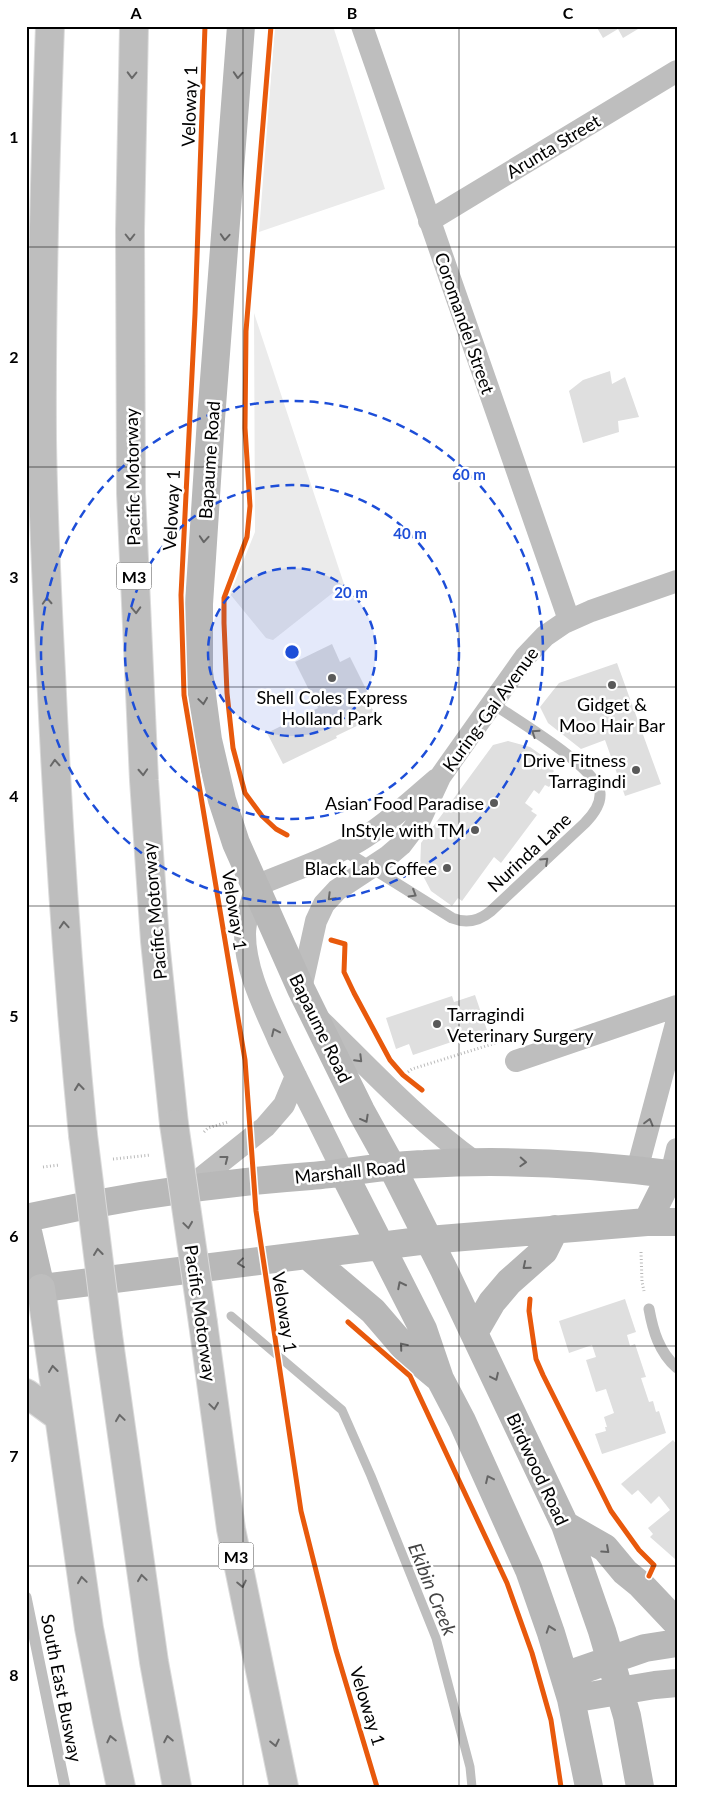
<svg xmlns="http://www.w3.org/2000/svg" width="703" height="1813" viewBox="0 0 703 1813" font-family="Lato,sans-serif">
<style>
.green{fill:#ebebeb}
.lines{fill:none;stroke-linecap:round;stroke-linejoin:round}
.stream{stroke:#bebebe;stroke-width:9}
.building{fill:#dfdfdf}
.highway-casing{stroke:#dbdbdb;stroke-width:30}
.path{stroke:#b9b9b9;stroke-width:3;stroke-dasharray:1 2.5;stroke-linecap:butt}
.lane{stroke:#bebebe;stroke-width:11}
.street{stroke:#bebebe;stroke-width:22}
.secondary{stroke:#b8b8b8;stroke-width:28}
.highway{stroke:#bebebe;stroke-width:28}
.highway-bridge-casing{stroke:#dbdbdb;stroke-width:30;stroke-linecap:butt}
.highway-bridge{stroke:#bebebe;stroke-width:28}
.cycleway-casing{stroke:#fff;stroke-width:8}
.cycleway{stroke:#e8590c;stroke-width:5}
.oneway{stroke:#686868}
.oneway2{stroke:#656565}
.grid{fill:none;stroke:#000;stroke-width:1;stroke-opacity:0.55}
.ring{fill:none;stroke:#1d4ed8;stroke-width:2.5;stroke-dasharray:9 6}
.poi-dot{fill:#595959;stroke:#fff;stroke-width:2}
.labels{text-anchor:middle;dominant-baseline:central;stroke-width:5;stroke-linejoin:round;paint-order:stroke}
.shield{fill:#fff;stroke:#4c4c4c;stroke-width:1}
.shield-label{font-size:16px;font-weight:bold;fill:#000}
.street-label{font-size:18px;fill:#000;stroke:#fff}
.poi-label{font-size:18px;fill:#000;stroke:#fff;text-anchor:end}
.water-label{font-size:19px;font-style:italic;fill:#434343;stroke:#fff}
.centre{fill:#1d4ed8;stroke:#fff;stroke-width:2.5}
.ring-label{font-size:15px;text-anchor:middle;font-weight:bold;fill:#1d4ed8;stroke:#fff;stroke-width:5;stroke-linejoin:round;paint-order:stroke}
.neatline{fill:none;stroke:#000;stroke-width:2}
.grid-label{font-size:16px;text-anchor:middle;font-weight:bold;fill:#000}
</style>
<rect width="100%" height="100%" fill="#fff"/>
<path class="green" d="M275 26H333L385 189 259 232Z
M254 313 344 584 273 640 266 638 230 594 255 532Z"/>
<g class="lines">
<path class="stream" d="M231 1316 342 1410 371 1476 436 1638 470 1767 472 1787"/>
</g>
<path class="building" d="M596 26H637L638 29 623 38 618 29 603 38Z
M610 371 612 384 625 377 639 417 618 421 619 432 583 443 569 391 583 380Z
M332 644 340 662 350 657 369 695 366 697 374 712 367 715 369 720 336 736 337 738 283 764 267 733 318 708 295 662Z
M617 663 661 784 625 796 605 740 581 749 548 723 540 707 559 683Z
M508 741 530 747 554 764 551 768 554 771 551 775 556 778 549 787 545 785 539 794 534 790 525 803 533 809 531 811 537 815 501 863 494 857 462 901 458 898 452 906 431 891 420 870 421 843 493 745Z
M475 995 487 1030 413 1055 409 1044 396 1049 386 1018 452 996 454 1002Z
M625 1299 636 1332 627 1335 630 1346 635 1344 646 1377 641 1378 649 1402 653 1401 656 1412 659 1411 666 1433 602 1454 595 1434 606 1431 605 1427H607L604 1417 614 1413 606 1389 596 1392 586 1360 596 1357 592 1345 569 1353 559 1321Z
M673 1440 677 1445V1558L675 1559 650 1537 653 1534 648 1528 670 1510 659 1496 651 1504 638 1490 632 1495 621 1484Z"/>
<g class="lines">
<g class="highway-casing">
<path id="highway" d="M50 26C45 164 41 302 42 439 43 517 47 595 51 673 58 828 68 982 83 1135
M134 26 130 230 131 493 144 780 155 941 174 1124
M41 1288 89 1628 107 1721 121 1787
M203 1323 231 1529 284 1787
M108 1335 154 1662 177 1787
M26 1393 59 1417"/>
</g>
<path class="path" d="M408 1072 412 1069 499 1042
M204 1132 208 1128 228 1122
M113 1159 151 1155
M43 1167 59 1165
M641 1252 642 1282 644 1291"/>
<path class="lane" d="M343 850 452 918C467 924 479 921 491 911L585 823C593 815 601 805 600 793 596 766 516 720 492 703
M649 1309C653 1331 659 1352 677 1368
M26 1597 65 1787"/>
<path class="street" d="M362 26 569 620
M429 221 677 71
M301 989 316 921 324 904 337 890 387 857 401 845 420 820 440 777 525 657 545 636 564 623 591 611 677 581
M320 1020C370 1069 418 1121 475 1162
M516 1061 677 1006
M637 1170 677 1020
M343 1172C322 1128 299 1084 278 1039 264 1007 245 970 245 934 245 918 252 901 256 886 290 871 327 860 359 841 387 824 412 800 437 779
M671 1174 677 1149
M187 1189 265 1127 284 1105 296 1076"/>
<path class="secondary" d="M241 26 211 419 199 604V672L208 740 222 800 236 843 301 989 361 1111 392 1167 444 1270 565 1525 602 1631 627 1716 640 1787
M343 1172 423 1329 440 1379 462 1421 529 1570 551 1633 571 1699 589 1787
M26 1218C120 1197 215 1183 311 1176 348 1173 386 1165 424 1164 509 1159 593 1164 677 1175
M647 1222 671 1174
M26 1223 41 1288
M307 1255 373 1311 410 1354 440 1379
M26 1290 428 1240 647 1222H677
M474 1333 492 1302 509 1282 544 1251 555 1229
M565 1525 605 1548 625 1572 641 1585 677 1623
M564 1676 645 1648 677 1643
M571 1699 655 1685 677 1683"/>
<use href="#highway" class="highway"/>
<g class="highway-bridge-casing">
<path id="highway-bridge" d="M174 1124 203 1323
M83 1135 108 1335"/>
</g>
<use href="#highway-bridge" class="highway-bridge"/>
<g class="cycleway-casing">
<path id="cycleway" d="M205 26 195 314 181 595 184 695 245 1060 256 1211 301 1511 336 1650 377 1787
M271 26 246 331 245 428 250 506 247 537 224 598V623L227 693 233 748 245 793 262 816 276 829 287 835
M331 940 345 944 344 972 354 993 390 1060 403 1075 422 1090
M530 1299 529 1311 536 1359 543 1375 611 1511 639 1550 654 1565 649 1576
M348 1322 410 1376 507 1583 532 1653 551 1720 561 1787"/>
</g>
<use href="#cycleway" class="cycleway"/>
</g>
<defs><path id="oneway-chevron" d="M-2-3.5L2.5 0L-2 3.5" fill="none" stroke-width="1.6" stroke-linecap="round" stroke-linejoin="round" transform="scale(1.25)"/></defs>
<g class="oneway">
<use href="#oneway-chevron" transform="translate(132 75) rotate(91)"/>
<use href="#oneway-chevron" transform="translate(130 237) rotate(90)"/>
<use href="#oneway-chevron" transform="translate(47 601) rotate(-93)"/>
<use href="#oneway-chevron" transform="translate(136 610) rotate(88)"/>
<use href="#oneway-chevron" transform="translate(535 733) rotate(-146)"/>
<use href="#oneway-chevron" transform="translate(55 763) rotate(-93)"/>
<use href="#oneway-chevron" transform="translate(143 772) rotate(87)"/>
<use href="#oneway-chevron" transform="translate(545 861) rotate(-43)"/>
<use href="#oneway-chevron" transform="translate(413 894) rotate(31)"/>
<use href="#oneway-chevron" transform="translate(331 897) rotate(135)"/>
<use href="#oneway-chevron" transform="translate(64 925) rotate(-94)"/>
<use href="#oneway-chevron" transform="translate(275 1032) rotate(-115)"/>
<use href="#oneway-chevron" transform="translate(359 1059) rotate(45)"/>
<use href="#oneway-chevron" transform="translate(79 1087) rotate(-96)"/>
<use href="#oneway-chevron" transform="translate(649 1122) rotate(-75)"/>
<use href="#oneway-chevron" transform="translate(225 1159) rotate(-38)"/>
<use href="#oneway-chevron" transform="translate(188 1225) rotate(82)"/>
<use href="#oneway-chevron" transform="translate(98 1252) rotate(-97)"/>
<use href="#oneway-chevron" transform="translate(53 1369) rotate(-97)"/>
<use href="#oneway-chevron" transform="translate(214 1406) rotate(82)"/>
<use href="#oneway-chevron" transform="translate(120 1418) rotate(-98)"/>
<use href="#oneway-chevron" transform="translate(142 1578) rotate(-98)"/>
<use href="#oneway-chevron" transform="translate(82 1580) rotate(-98)"/>
<use href="#oneway-chevron" transform="translate(242 1584) rotate(78)"/>
<use href="#oneway-chevron" transform="translate(111 1739) rotate(-103)"/>
<use href="#oneway-chevron" transform="translate(168 1739) rotate(-101)"/>
<use href="#oneway-chevron" transform="translate(275 1743) rotate(78)"/>
</g>
<g class="oneway2">
<use href="#oneway-chevron" transform="translate(238 75) rotate(94)"/>
<use href="#oneway-chevron" transform="translate(225 237) rotate(94)"/>
<use href="#oneway-chevron" transform="translate(204 539) rotate(94)"/>
<use href="#oneway-chevron" transform="translate(203 701) rotate(82)"/>
<use href="#oneway-chevron" transform="translate(365 1119) rotate(61)"/>
<use href="#oneway-chevron" transform="translate(523 1162) rotate(3)"/>
<use href="#oneway-chevron" transform="translate(241 1263) rotate(173)"/>
<use href="#oneway-chevron" transform="translate(526 1266) rotate(140)"/>
<use href="#oneway-chevron" transform="translate(401 1285) rotate(-117)"/>
<use href="#oneway-chevron" transform="translate(403 1346) rotate(-130)"/>
<use href="#oneway-chevron" transform="translate(495 1377) rotate(65)"/>
<use href="#oneway-chevron" transform="translate(489 1479) rotate(-115)"/>
<use href="#oneway-chevron" transform="translate(606 1550) rotate(42)"/>
<use href="#oneway-chevron" transform="translate(550 1629) rotate(-109)"/>
</g>
<path class="grid" d="M243 26V1787M459 26V1787M26 247H677M26 467H677M26 687H677M26 906H677M26 1126H677M26 1346H677M26 1566H677"/>
<circle cx="292" cy="652" r="84" fill="#1d4ed8" fill-opacity=".12"/>
<g class="ring">
<circle cx="292" cy="652" r="84"/>
<circle cx="292" cy="652" r="167"/>
<circle cx="292" cy="652" r="251"/>
</g>
<g class="poi-dot">
<circle cx="332" cy="678" r="5"/>
<circle cx="612" cy="685" r="5"/>
<circle cx="636" cy="770" r="5"/>
<circle cx="494" cy="803" r="5"/>
<circle cx="475" cy="830" r="5"/>
<circle cx="447" cy="868" r="5"/>
<circle cx="437" cy="1024" r="5"/>
</g>
<g class="labels">
<g class="shield">
<rect x="116.5" y="562.5" width="35" height="27" rx="4"/>
<rect x="218.5" y="1542.5" width="35" height="27" rx="4"/>
</g>
<g class="shield-label">
<text x="134" y="576">M3</text>
<text x="236" y="1556">M3</text>
</g>
<g class="street-label">
<text transform="translate(189 106) rotate(-88)">Veloway 1</text>
<text transform="translate(553 146) rotate(-31)">Arunta Street</text>
<text transform="translate(465 323) rotate(71)">Coromandel Street</text>
<text transform="translate(209 460) rotate(-86)">Bapaume Road</text>
<text transform="translate(132 477) rotate(-91)">Pacific Motorway</text>
<text transform="translate(171 510) rotate(-87)">Veloway 1</text>
<text transform="translate(490 709) rotate(-54)">Kuring-Gai Avenue</text>
<text transform="translate(529 852) rotate(-43)">Nurinda Lane</text>
<text transform="translate(235 910) rotate(81)">Veloway 1</text>
<text transform="translate(154 911) rotate(-95)">Pacific Motorway</text>
<text transform="translate(321 1028) rotate(64)">Bapaume Road</text>
<text transform="translate(350 1171) rotate(-6)">Marshall Road</text>
<text transform="translate(285 1312) rotate(81)">Veloway 1</text>
<text transform="translate(201 1313) rotate(82)">Pacific Motorway</text>
<text transform="translate(538 1469) rotate(65)">Birdwood Road</text>
<text transform="translate(62 1688) rotate(79)">South East Busway</text>
<text transform="translate(368 1706) rotate(73)">Veloway 1</text>
</g>
<g class="poi-label">
<text x="332" y="697" text-anchor="middle">Shell Coles Express<tspan x="332" dy="21">Holland Park</tspan></text>
<text x="612" y="704" text-anchor="middle">Gidget &amp;<tspan x="612" dy="21">Moo Hair Bar</tspan></text>
<text x="626" y="760">Drive Fitness<tspan x="626" dy="21">Tarragindi</tspan></text>
<text x="484" y="803">Asian Food Paradise</text>
<text x="465" y="830">InStyle with TM</text>
<text x="437" y="868">Black Lab Coffee</text>
<text x="447" y="1014" text-anchor="start">Tarragindi<tspan x="447" dy="21">Veterinary Surgery</tspan></text>
</g>
<g class="water-label">
<text transform="translate(433 1589) rotate(68)">Ekibin Creek</text>
</g>
</g>
<circle cx="292" cy="652" r="8" class="centre"/>
<g class="ring-label">
<text x="469" y="480">60 m</text>
<text x="410" y="539">40 m</text>
<text x="351" y="598">20 m</text>
</g>
<rect width="703" height="1813" fill="none" stroke="#ffffff" stroke-width="55"/>
<rect x="28" y="28" width="648" height="1758" class="neatline"/>
<g class="grid-label">
<text x="136" y="19">A</text>
<text x="352" y="19">B</text>
<text x="568" y="19">C</text>
<text x="14" y="143">1</text>
<text x="14" y="363">2</text>
<text x="14" y="583">3</text>
<text x="14" y="802">4</text>
<text x="14" y="1022">5</text>
<text x="14" y="1242">6</text>
<text x="14" y="1462">7</text>
<text x="14" y="1681">8</text>
</g>
</svg>
